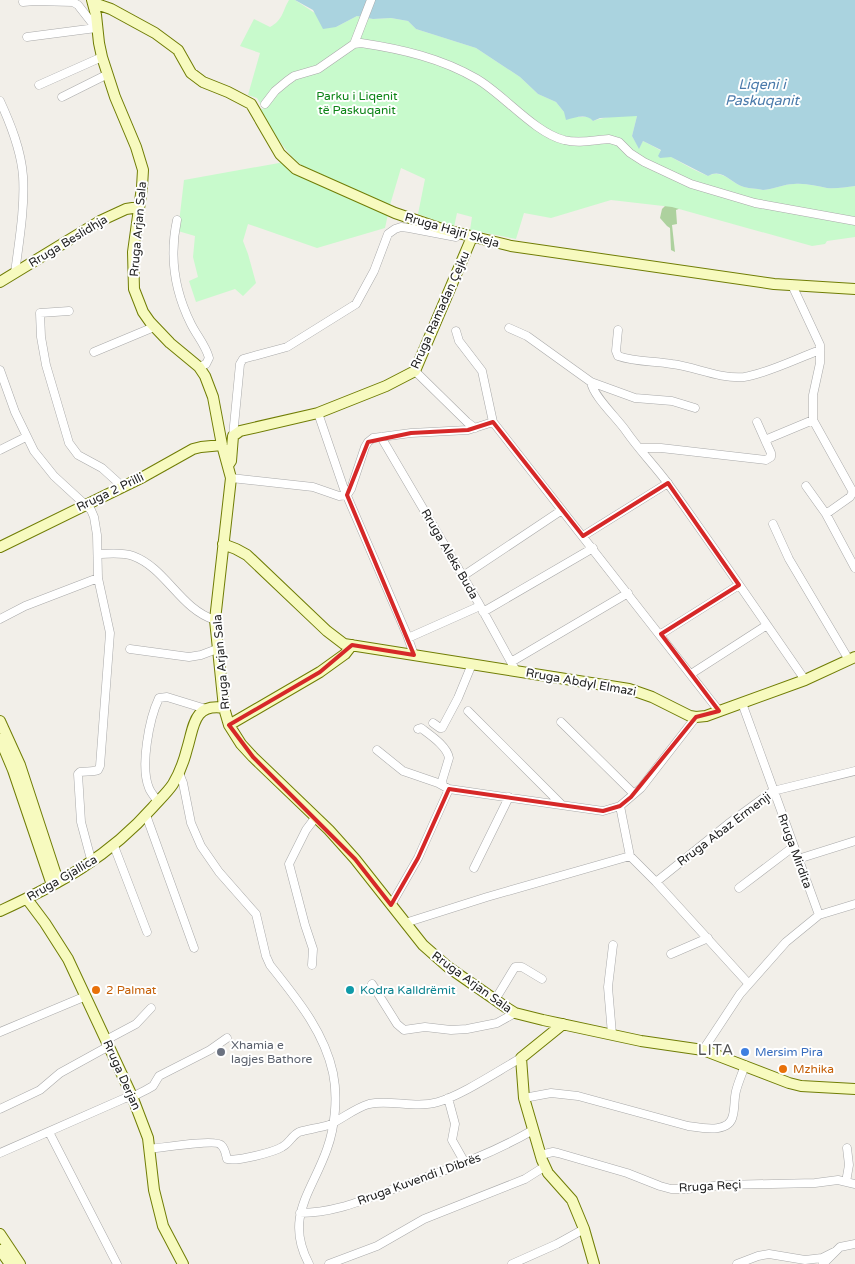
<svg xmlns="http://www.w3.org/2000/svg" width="855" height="1264" viewBox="0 0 855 1264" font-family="'Varela Round',sans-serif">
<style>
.forest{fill:#add19e}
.park{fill:#c8facc}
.water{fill:#aad3df}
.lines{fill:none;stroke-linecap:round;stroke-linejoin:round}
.street-casing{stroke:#a9a9a9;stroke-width:9}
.secondary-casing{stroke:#707d05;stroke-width:12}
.street{stroke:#fff;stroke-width:8}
.secondary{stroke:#f7fabf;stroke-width:10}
.marked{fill:none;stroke:#d62828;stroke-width:4;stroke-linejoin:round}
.food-dot{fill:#e8710a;stroke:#fff;stroke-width:2}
.culture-dot{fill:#0f9aa8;stroke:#fff;stroke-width:2}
.worship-dot{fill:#6b7280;stroke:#fff;stroke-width:2}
.shop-dot{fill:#3f7fe0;stroke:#fff;stroke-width:2}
.labels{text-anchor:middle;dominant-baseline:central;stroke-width:4;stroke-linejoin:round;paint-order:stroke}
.park-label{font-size:12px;fill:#0c8416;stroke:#fff}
.street-label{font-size:12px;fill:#222;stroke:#fff}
.food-label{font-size:12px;fill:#c56008;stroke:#fff;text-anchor:start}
.culture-label{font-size:12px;fill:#0d838f;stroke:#fff;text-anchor:start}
.worship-label{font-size:12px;fill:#5b616d;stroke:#fff;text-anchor:start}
.shop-label{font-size:12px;fill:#366cbe;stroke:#fff;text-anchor:start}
.water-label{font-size:14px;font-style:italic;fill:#4a7aab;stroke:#fff}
.quarter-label{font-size:15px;letter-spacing:1px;fill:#555;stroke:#fff}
</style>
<rect width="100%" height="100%" fill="#f2efe9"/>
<path class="forest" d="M666 205 681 208 676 210 677 224 672 225 675 252 671 250 670 228 667 226 660 218 662 209Z"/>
<path class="park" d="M289 0H295L336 27 357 16 373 19 391 18 408 21 416 29 476 48 520 77 538 94 556 102 564 112 578 117H590L593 121C605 116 624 115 637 116L632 136 639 148 643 141C665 152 685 167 708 176 722 168 732 184 744 187 750 189 756 188 763 190 774 189 784 184 794 184 806 183 816 186 827 188 836 189 846 187 855 186V237L827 241 825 244 812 246 672 207 611 200 551 218 524 213 516 239 470 230 472 217 457 213 454 227 418 214 425 179 401 168 390 205 303 166C283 152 272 128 260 108L264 110 257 98 248 95 260 53 240 46 254 19 270 27C283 20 282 12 289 0Z
M283 161 388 214 385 228 317 248 248 224 243 241 248 254 256 283 243 296 235 289 196 302 189 281 198 277 193 257 195 236 178 231 184 180 279 163Z"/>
<path class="water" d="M295 0H855V186C846 187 836 189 827 188 816 186 806 183 794 184 784 184 774 189 763 190 756 188 750 189 744 187 732 184 722 167 708 176L671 157 660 158 658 156 661 150 643 141 639 149 632 136 637 116 600 118 593 121C586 113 575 118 566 120L564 112 556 102 538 94 520 77 476 48 416 29 408 21 391 18 373 19 357 16 336 27 323 29 313 10Z"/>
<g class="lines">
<g class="street-casing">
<path id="street" d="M23 2 35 1 73 2 78 5 96 28
M27 37 96 28
M354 44 361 43C401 49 441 58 477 79 504 95 535 133 564 140 579 144 594 140 609 139L619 142 630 153 644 162 691 184 755 203 855 221
M39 85 102 57
M62 97 108 74
M0 101C11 125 21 150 23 176 25 208 19 241 15 273
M265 104 275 91 287 81 294 76 318 69 354 44 371 0
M177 220C169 257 174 290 191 324 197 336 206 346 209 358L206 364 199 367
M792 285 820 345V363L813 395V420L853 492 850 497 826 514
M69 311 40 313 41 337 46 365 69 443 78 455 102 468 123 487
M509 328 527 336 591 382 635 398 672 401 695 408
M618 330 616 351 618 356C635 362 654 361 672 364 696 367 719 379 744 377 766 374 798 358 820 350
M456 331 459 341 482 371 493 422 719 711
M94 352 154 327
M0 370 15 412 34 451 54 476 91 510 94 517 97 535 98 578 110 633 100 766 98 770C93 772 86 771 80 772L78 774 81 822 92 863
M415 371 467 422 475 428
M591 382C593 396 617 418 626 431 639 450 656 467 669 485 715 549 760 615 805 680
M318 413 344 489 407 635 414 655
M757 422 765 440
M233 436 240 364 243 359 287 347 356 304 374 271 388 234 395 229 401 227 409 228 456 237
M381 437 478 602 516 671
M640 448H661L766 460 771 457V453L765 440 813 420
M0 450 26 437
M231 478 313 487 339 496 347 495 351 489 365 447 368 442 373 438 411 433 468 430 493 422
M806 486 826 514 855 568
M773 524 789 559 849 660
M583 536 668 483
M98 554C109 554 122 552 133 556 166 568 180 609 215 620
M463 576 562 510
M483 612 593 548
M0 619 25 606 98 578
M661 634 739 585
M408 638 480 606
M130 649 189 657 201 655 217 649
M511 662 628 593
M691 674 767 625
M742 703 819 915
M468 711 562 805
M561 722 634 794
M433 723 440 728H442L458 698 472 664
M418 729 421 728C430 735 447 746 449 758L442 781 443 785
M377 750 403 771 438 783 449 789 603 811 620 806 641 788 696 717
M179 773 183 783 191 823 201 846 219 872 256 914 266 956 270 965C296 998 324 1031 333 1073 338 1097 335 1127 327 1149 312 1192 284 1217 309 1264
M158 802C155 797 151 793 149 788 140 767 149 719 159 698L167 697 206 709
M620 806 630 856 656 882 748 983
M146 815 194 948
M114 846 147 932
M798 859 855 841
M474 868 509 797
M656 882 728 824 773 791 855 771
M739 888 793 847
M391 905 418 858 449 789
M405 923 487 897 630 856
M671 954 708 938
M312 965 313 949 305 925 289 864 306 830 315 818
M372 984 397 1024 404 1030 425 1027 451 1030 467 1029 497 1023 515 1013
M495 1000 515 967H522L542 979
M0 1032 86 996
M612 1034 608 987 613 945
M106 1040 136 1024 151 1008
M703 1050 740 994 786 942 819 915 855 904
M448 1098 455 1124 452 1140 465 1163
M524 1098 551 1093 578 1096 688 1126C702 1128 730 1134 733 1115 735 1107 734 1099 736 1091 738 1083 742 1074 745 1065
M0 1109 40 1090 60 1073 109 1046
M49 1132 117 1264
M149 1149C160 1148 216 1139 221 1145 225 1148 226 1155 227 1159 236 1162 274 1152 282 1147 290 1143 291 1136 299 1132 309 1129 319 1128 329 1125 342 1119 355 1108 369 1104 390 1099 415 1109 438 1102 464 1094 496 1072 521 1058
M0 1153 123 1099 136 1095 146 1090 153 1086 159 1076 210 1050 227 1038
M540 1155 553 1152 558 1153 627 1173 660 1186 671 1189H687L723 1185 815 1183 838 1180 855 1184
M846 1182 849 1165 847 1148
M300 1213C336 1213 365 1199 399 1187 446 1170 490 1155 533 1130
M329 1264 377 1246 424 1219 525 1179 544 1167
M512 1264 557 1244 584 1229
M737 1264 758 1256 769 1254 805 1260 822 1258 834 1252
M823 1264 840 1247 855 1244"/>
</g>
<g class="secondary-casing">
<path id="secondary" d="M92 0 96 15 99 43 102 57 115 97 136 147 143 170 142 187 133 252 134 289 143 312 150 322 170 343 199 367 205 376 213 397 222 445 231 478 215 620 224 708 229 725 241 744 253 757 329 830 355 859 423 945 448 967 507 1008 515 1013 543 1020 641 1041 703 1050 789 1083 801 1086 855 1089
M94 3 111 9 155 33 178 50 191 73 203 82 228 92 251 104 280 154 296 169 395 213 442 229 511 246 774 284 855 289
M0 282 100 221 126 209 139 207
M229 464 231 461 233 436 240 431 318 413 386 386 415 371 472 237
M223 544 236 549 247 555 327 631 344 644 629 689 652 697 690 716 696 717 706 716 805 680 855 657
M0 547 143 477 193 449 201 447 222 445
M0 721 20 765 58 881
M229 725 320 672 345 654 352 645
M0 739 13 770 52 885
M27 899 45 923 68 959 132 1096 148 1138 154 1190 163 1226 183 1264
M0 911C59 884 109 857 153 807 159 800 167 793 173 784 179 774 184 761 187 749 194 727 193 703 224 708
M563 1024 521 1058 524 1098 542 1160 548 1173 572 1200 584 1229 594 1264
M0 1234 20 1264
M0 1250 10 1264"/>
</g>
<use href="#street" class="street"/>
<use href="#secondary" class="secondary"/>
</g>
<path class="marked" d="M493 422 583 536 668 483 739 585 661 634 719 711 696 717 631 797 620 806 603 811 449 789 418 858 391 905 355 859 253 757 229 725 320 672 352 645 414 655 347 495 368 442 411 433 468 430Z"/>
<g class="food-dot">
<circle cx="96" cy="990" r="5"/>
<circle cx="783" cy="1069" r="5"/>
</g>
<circle class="culture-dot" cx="350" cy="990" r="5"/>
<circle class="worship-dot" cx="221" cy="1052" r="5"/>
<circle class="shop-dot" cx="745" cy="1052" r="5"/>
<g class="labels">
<g class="park-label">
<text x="357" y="96">Parku i Liqenit<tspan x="357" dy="14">të Paskuqanit</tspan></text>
</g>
<g class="street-label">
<text transform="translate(138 229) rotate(-85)">Rruga Arjan Sala</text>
<text transform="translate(452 230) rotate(16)">Rruga Hajri Skeja</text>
<text transform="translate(68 241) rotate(-31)">Rruga Beslidhja</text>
<text transform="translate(440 310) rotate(-66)">Rruga Ramadan Çejku</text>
<text transform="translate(110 492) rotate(-26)">Rruga 2 Prilli</text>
<text transform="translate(450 554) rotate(60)">Rruga Aleks Buda</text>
<text transform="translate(221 662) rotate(-95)">Rruga Arjan Sala</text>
<text transform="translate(581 682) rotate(10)">Rruga Abdyl Elmazi</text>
<text transform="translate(724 829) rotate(-37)">Rruga Abaz Ermenji</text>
<text transform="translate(795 851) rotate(70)">Rruga Mirdita</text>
<text transform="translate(62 878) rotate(-30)">Rruga Gjallica</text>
<text transform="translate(472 982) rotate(36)">Rruga Arjan Sala</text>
<text transform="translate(122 1075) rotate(66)">Rruga Derjan</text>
<text transform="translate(419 1179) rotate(-20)">Rruga Kuvendi I Dibrës</text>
<text transform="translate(710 1186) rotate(-3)">Rruga Reçi</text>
</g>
<g class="food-label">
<text x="106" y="990">2 Palmat</text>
<text x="793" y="1069">Mzhika</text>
</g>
<g class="culture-label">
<text x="360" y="990">Kodra Kalldrëmit</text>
</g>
<g class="worship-label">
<text x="231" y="1045">Xhamia e<tspan x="231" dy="14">lagjes Bathore</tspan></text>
</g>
<g class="shop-label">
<text x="755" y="1052">Mersim Pira</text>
</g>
<g class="water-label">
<text x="762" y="84">Liqeni i<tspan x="762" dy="16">Paskuqanit</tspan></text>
</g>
<g class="quarter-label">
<text x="716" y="1050">LITA</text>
</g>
</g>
</svg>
